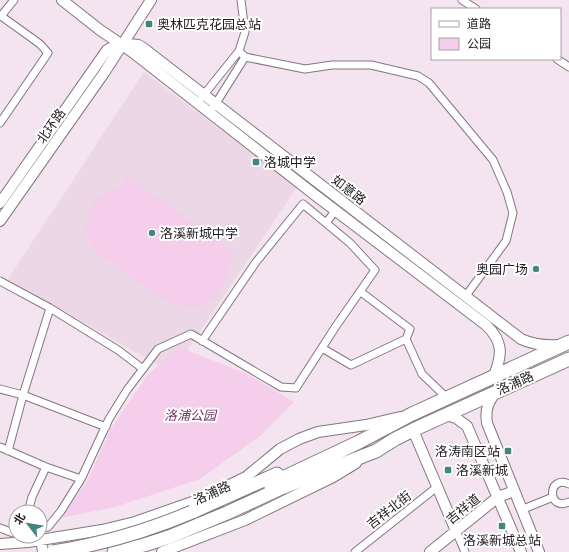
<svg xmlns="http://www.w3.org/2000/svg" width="569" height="552" viewBox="0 0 569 552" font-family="Merriweather,'Noto Sans SC',serif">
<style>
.built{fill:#ecd7e7}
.green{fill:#f4ceeb}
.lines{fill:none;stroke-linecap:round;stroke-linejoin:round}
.street-casing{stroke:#847781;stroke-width:9}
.secondary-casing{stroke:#847781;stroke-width:12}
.highway-casing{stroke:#847781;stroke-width:15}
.street{stroke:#fff;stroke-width:7}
.secondary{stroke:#fff;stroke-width:10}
.highway{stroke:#fff;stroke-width:13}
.highway-bridge-casing{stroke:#847781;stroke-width:15;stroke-linecap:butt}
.highway-bridge{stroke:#fff;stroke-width:13}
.poi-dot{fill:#42877e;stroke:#fff;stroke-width:1.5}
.labels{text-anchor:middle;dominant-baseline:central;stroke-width:4;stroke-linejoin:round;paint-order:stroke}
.poi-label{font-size:13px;fill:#201b1f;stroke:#fff;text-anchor:start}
.street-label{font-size:13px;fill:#201b1f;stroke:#fff}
.park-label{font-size:13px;font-style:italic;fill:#733569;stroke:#fff}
</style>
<rect width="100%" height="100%" fill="#f3e4ef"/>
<path class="built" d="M144 72 297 187 172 373 8 279Z"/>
<path class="green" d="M127 175 235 253 228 263 226 276 217 295 203 306H183L167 302 96 252 89 239 85 225 88 214 93 202 107 190 121 185Z
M179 347 247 374 294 402 260 436 200 479 115 507 60 518 86 483 111 428 147 376Z"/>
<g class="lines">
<g class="street-casing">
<path id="street" d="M462 0 476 9
M239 51 245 57 305 69 332 65H371L418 76 429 83 493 160 507 192 513 213 506 241 465 297
M557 59 569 67
M202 97 239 51 245 32 241 0
M213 108 245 57
M0 123 48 53 40 44 1 16 14 0
M326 223 335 211
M0 281 50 308 118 350 143 369
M406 339 422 374 447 398
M322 348 351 365 406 339 410 329 361 292
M0 389 23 395 106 427
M0 447 46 467 81 479 61 511 48 527 40 528
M8 451 23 395 50 308
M81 479 109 419 127 390 158 349 191 334 281 387 296 388 336 326 375 270 350 243 303 204 256 262 202 341
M569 484C547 474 547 512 569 502
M521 510 553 497
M28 512 32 497 46 467
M0 528 13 533H16
M456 531 465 552
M355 552 437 487"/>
</g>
<g class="secondary-casing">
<path id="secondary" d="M62 0 100 30 131 51 315 195 486 325C504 342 502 355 494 376
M0 203 107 50C115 45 128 43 138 45 143 47 147 51 151 54L521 339C534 345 545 346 559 345
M0 221 104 73 151 0
M496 392C488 402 485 410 487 423L539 552
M446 415 456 418 467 426 521 552
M413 430 456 531
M41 539 43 552
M0 544 28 542 102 530 135 522 198 500 246 477 280 449 299 439 318 432 366 425 400 417
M162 552 245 520 333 477 356 463
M430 552 498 497 514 491"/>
</g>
<g class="highway-casing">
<path id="highway" d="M270 484 359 442 412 414 569 342
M192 512 277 474
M114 552 144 545 169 537 227 513 279 489 376 451 395 439 413 430 569 359"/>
</g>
<use href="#street" class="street"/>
<use href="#secondary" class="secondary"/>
<use href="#highway" class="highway"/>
<g class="highway-bridge-casing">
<path id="highway-bridge" d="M53 552C103 544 145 532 192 512"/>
</g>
<use href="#highway-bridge" class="highway-bridge"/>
</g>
<g class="poi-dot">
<rect x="145" y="20" width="8" height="8" rx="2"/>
<rect x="252" y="158" width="8" height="8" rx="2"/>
<circle cx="152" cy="233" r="4"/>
<circle cx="536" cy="269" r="4"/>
<rect x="504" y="447" width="8" height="8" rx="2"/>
<rect x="444" y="466" width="8" height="8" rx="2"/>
<rect x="498" y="522" width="8" height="8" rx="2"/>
</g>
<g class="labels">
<g class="poi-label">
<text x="157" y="24">奥林匹克花园总站</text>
<text x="264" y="162">洛城中学</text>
<text x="160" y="233">洛溪新城中学</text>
<text x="528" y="269" text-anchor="end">奥园广场</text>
<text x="500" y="451" text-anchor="end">洛涛南区站</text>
<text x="456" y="470">洛溪新城</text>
<text x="502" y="540" text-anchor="middle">洛溪新城总站</text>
</g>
<g class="street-label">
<text transform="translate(51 126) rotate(-55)">北环路</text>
<text transform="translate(349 190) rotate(38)">如意路</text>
<text transform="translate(515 383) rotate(-24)">洛浦路</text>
<text transform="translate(212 493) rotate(-24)">洛浦路</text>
<text transform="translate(463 509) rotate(-39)">吉祥道</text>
<text transform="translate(389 510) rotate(-38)">吉祥北街</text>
</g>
<g class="park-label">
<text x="190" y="415">洛浦公园</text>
</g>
</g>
<rect x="431" y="8" width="130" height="52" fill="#ffffff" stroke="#a6a4a5"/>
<rect x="439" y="21" width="20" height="6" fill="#ffffff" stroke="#a6a4a5"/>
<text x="467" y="28" font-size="12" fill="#201b1f">道路</text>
<rect x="439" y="38" width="20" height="12" fill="#f4ceeb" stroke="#a6a4a5"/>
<text x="467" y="48" font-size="12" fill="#201b1f">公园</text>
<g transform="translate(28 524) rotate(301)"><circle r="19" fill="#ffffff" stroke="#a6a4a5"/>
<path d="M0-3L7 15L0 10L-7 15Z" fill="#42877e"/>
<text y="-6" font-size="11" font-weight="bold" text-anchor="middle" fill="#201b1f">北</text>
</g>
</svg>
